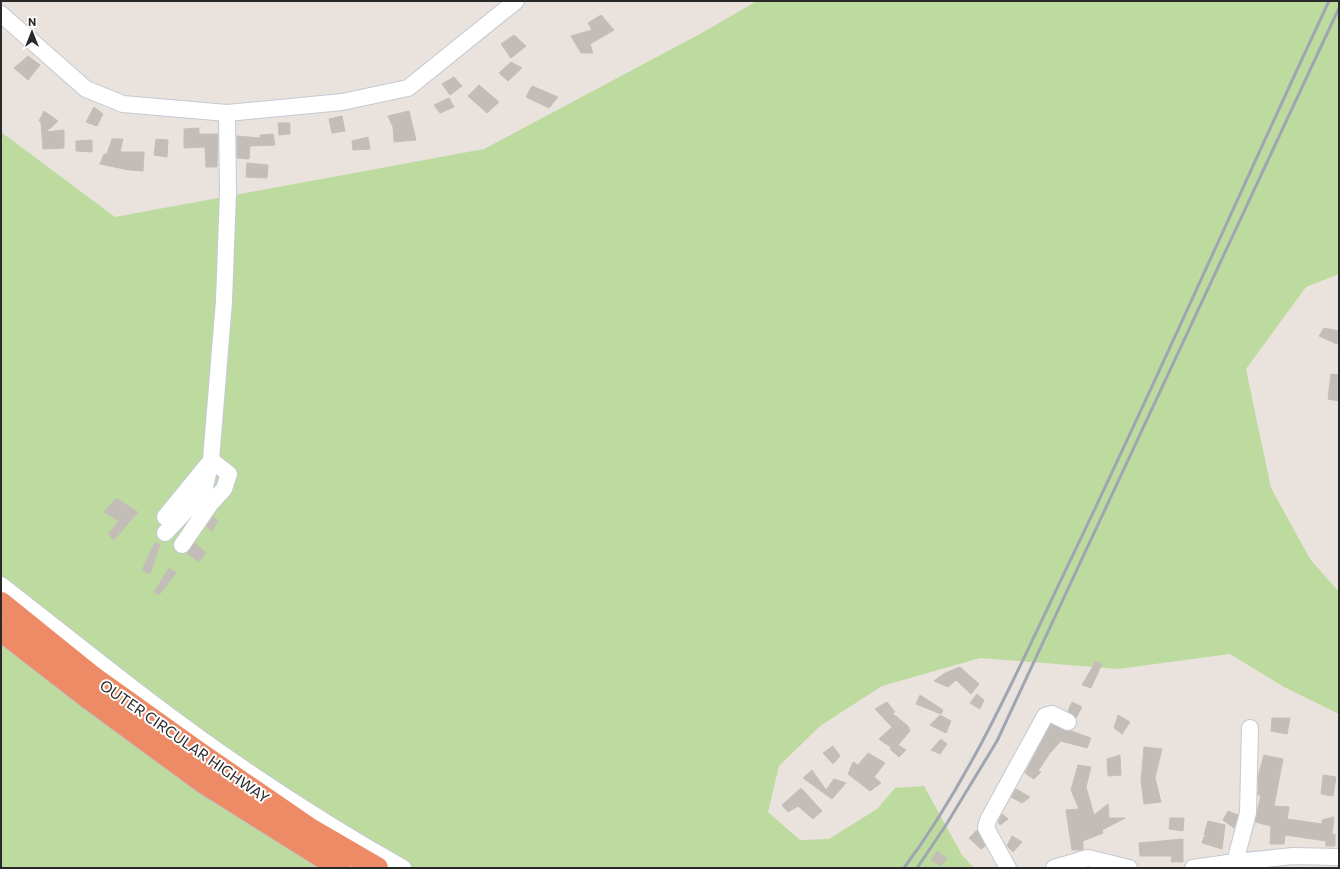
<svg xmlns="http://www.w3.org/2000/svg" width="1340" height="869" viewBox="0 0 1340 869" font-family="Commissioner,sans-serif">
<style>
.green{fill:#bddb9f}
.building{fill:#c3bdb8;stroke:#c5beb7}
.lines{fill:none;stroke-linecap:round;stroke-linejoin:round}
.minor-casing{stroke:#c4c9d2;stroke-width:18}
.highway-casing{stroke:#c3c3c3;stroke-width:24}
.minor{stroke:#fff;stroke-width:16}
.highway{stroke:#ec8b66;stroke-width:22}
.rail{stroke:#a0a5b2;stroke-width:3}
.labels{text-anchor:middle;dominant-baseline:central;stroke-width:4;stroke-linejoin:round;paint-order:stroke}
.street-label{font-size:15px;fill:#292929;stroke:#fff}
</style>
<rect width="100%" height="100%" fill="#eae2dd"/>
<path class="green" d="M757 1H1339V274L1306 287 1246 369 1271 488 1310 559 1339 592V714L1284 687 1230 654 1118 669 980 658 882 686 820 726 779 766 768 812 800 840 829 839 877 809 895 788 924 786 962 855 974 868H1V132L115 217 484 149 700 34Z"/>
<path class="building" d="M601 15 614 30 590 44 593 53H581L571 36 592 30 588 23Z
M514 35 526 46 511 58 501 44Z
M28 56 40 65 28 80 14 68Z
M511 62 522 68 508 81 499 73Z
M454 77 462 86 450 95 442 84Z
M479 85 499 102 487 113 468 96Z
M532 86 558 97 549 108 526 97Z
M449 98 454 107 440 113 434 105Z
M94 107 103 114 97 126 86 122Z
M44 111 58 121 46 132 64 130V148L43 149 41 122 39 121Z
M409 111 416 140 394 142 393 127 388 116Z
M342 116 345 131 332 133 329 119Z
M278 123H290V134L279 135Z
M199 128V134H218L217 167H206L205 147 184 148V129Z
M273 134 275 145 250 146 249 159 237 158V136L260 138V135Z
M368 137 370 149 353 150 352 141Z
M112 139H123L120 152H144L143 171 129 170 100 164 104 154H107Z
M156 139 168 140 167 157 154 155Z
M92 140V152L76 151V141Z
M247 163 268 165 267 178 246 177Z
M1324 328 1339 331 1337 344 1319 336Z
M1331 374 1339 375V401L1328 399Z
M116 498 138 512 114 540 108 534 119 521 104 512Z
M213 517 218 520 212 532 207 526Z
M155 542 160 545 150 574 142 570Z
M195 543 206 553 199 562 187 553Z
M169 568 176 573 159 595 154 592Z
M1096 661 1102 664 1091 688 1082 685Z
M960 667 979 684 971 694 956 680 948 687 934 681 945 673Z
M977 694 984 700 980 709 970 703Z
M920 695 943 710 941 714 916 704Z
M887 702 895 712 892 713 908 726 910 731 898 745 906 750 899 757 890 749 892 748 879 739 892 727 875 709Z
M1072 702 1082 707 1076 718 1068 711Z
M940 715 951 721 946 733 930 725Z
M1118 715 1130 722 1122 734 1114 728Z
M1272 718H1290L1287 734 1271 731Z
M1051 724 1064 730 1071 731 1091 738 1087 748 1061 741 1050 753 1038 771 1041 772 1034 779 1025 773Z
M941 739 947 744 940 754 931 750Z
M833 746 840 756 833 764 823 753Z
M1144 747 1162 749 1155 778 1161 802 1144 804 1141 780Z
M868 753 885 763 874 777 881 783 870 791 848 774 853 762 858 765Z
M1120 755 1121 775 1108 776 1107 759Z
M1264 755 1283 759 1274 806 1289 807 1287 819 1322 824V820L1334 817 1332 835 1335 834V846H1326V841L1285 835 1284 844H1270L1271 826 1255 822 1261 795H1258V777Z
M1078 765 1091 767 1086 787 1094 815 1108 804 1109 818H1125L1102 830 1103 833 1083 841V850H1072L1066 810 1079 809 1071 790Z
M812 770 826 790 834 779 846 783 832 799 803 778Z
M1323 775 1336 777 1333 796 1321 794Z
M801 788 822 811 813 819 798 806 788 812 782 805Z
M1016 789 1030 797 1022 803 1011 797Z
M1228 811 1238 815 1234 828 1223 820Z
M1002 814 1008 819 1000 825 998 822Z
M1170 818H1184L1183 831 1169 829Z
M1208 821 1225 825 1222 849 1202 843 1204 837 1208 836 1204 835Z
M977 830 985 846 981 849 969 838Z
M1012 836 1022 842 1013 852 1007 846Z
M1183 839V862H1171L1172 856H1140L1139 843Z
M937 851 947 858 941 866 931 860Z"/>
<g class="lines">
<g class="minor-casing">
<path id="minor" d="M1 14 86 89 123 104 227 113 342 102 408 88 516 1
M165 517 209 463
M165 533 204 492 211 460 224 301 228 192 227 113
M182 545 211 503 224 489 229 474 211 460
M1 585C80 646 158 711 241 767 294 803 348 837 403 868
M1235 862 1248 813 1250 728
M1008 868 986 828 988 820 1045 716 1052 714 1068 722
M1054 868 1088 858 1129 868
M1193 868 1235 862 1293 856 1339 857"/>
</g>
<g class="highway-casing">
<path id="highway" d="M1 603 94 678 199 753 310 829 377 868
M1 630 90 699 203 782 340 868"/>
</g>
<use href="#minor" class="minor"/>
<use href="#highway" class="highway"/>
<path class="rail" d="M904 868C973 775 1020 665 1070 561 1159 376 1242 187 1329 1
M917 868 946 825 997 741 1339 8"/>
</g>
<g class="labels">
<g class="street-label">
<text transform="translate(185 741) rotate(35)">OUTER CIRCULAR HIGHWAY</text>
</g>
</g>
<rect width="1340" height="869" fill="none" stroke="#292929" stroke-width="4"/>
<g transform="translate(32 32)" stroke="#ffffff" stroke-width="3" paint-order="stroke">
<path d="M0-3L7 15L0 10L-7 15Z" fill="#292929"/>
<text y="-6" font-size="11" font-weight="bold" text-anchor="middle" fill="#292929">N</text>
</g>
</svg>
